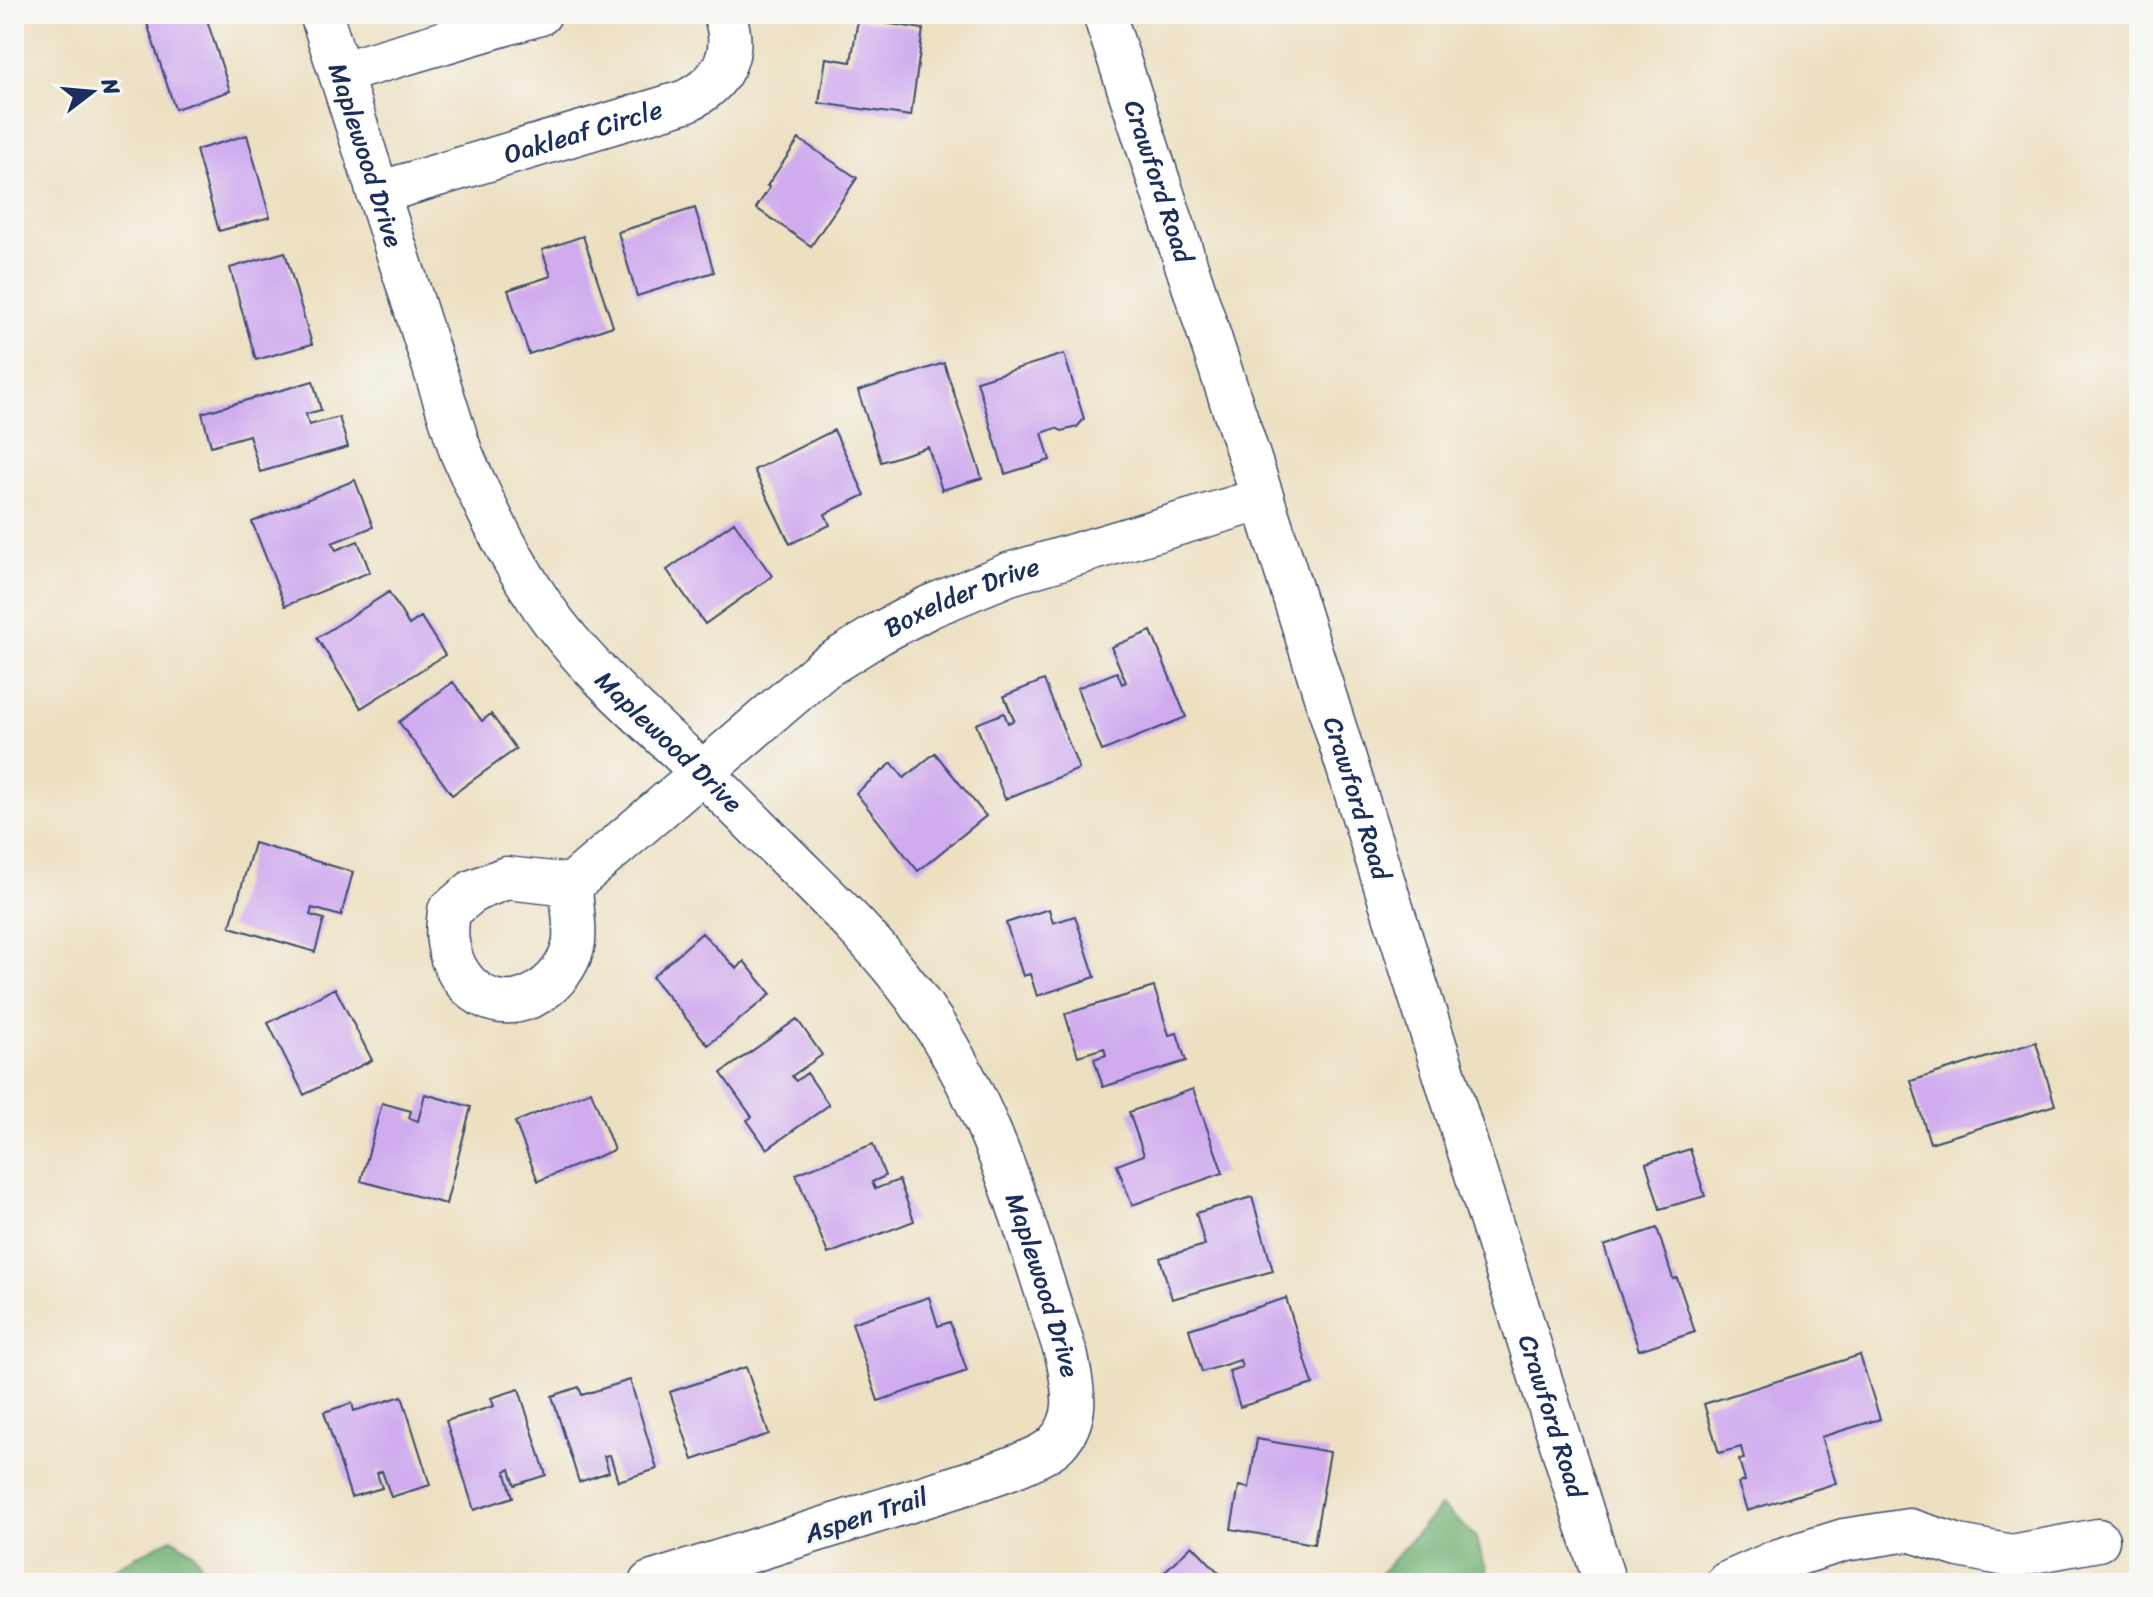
<svg xmlns="http://www.w3.org/2000/svg" width="2153" height="1597" viewBox="0 0 2153 1597" font-family="Sriracha,sans-serif">
<style>
.forest{fill:#6eae70;stroke:#446e67;stroke-width:2}
.building{fill:#d0acee}
.lines{fill:none;stroke-linecap:round;stroke-linejoin:round}
.minor-casing{stroke:#3a4a6d;stroke-width:45}
.minor{stroke:#fff;stroke-width:42}
.labels{text-anchor:middle;dominant-baseline:central;stroke-width:6;stroke-linejoin:round;paint-order:stroke}
.street-label{font-size:26px;fill:#1b2f5e;stroke:#f6f6f2}
</style>
<rect width="100%" height="100%" fill="#f6f6f2"/>
<filter id="ink" filterUnits="userSpaceOnUse"><feTurbulence type="fractalNoise" baseFrequency=".0125" numOctaves="2"/><feDisplacementMap in="SourceGraphic" scale="16" xChannelSelector="R" yChannelSelector="G"/><feConvolveMatrix kernelMatrix="1 2 1 2 8 2 1 2 1" color-interpolation-filters="sRGB"/></filter>
<filter id="wash" filterUnits="userSpaceOnUse"><feTurbulence type="fractalNoise" baseFrequency=".006" numOctaves="4" result="noise"/><feDisplacementMap in="SourceGraphic" scale="32" xChannelSelector="R" yChannelSelector="G"/><feGaussianBlur stdDeviation="1.8" result="paint"/><feColorMatrix in="noise" values="0 0 0 0 0 0 0 0 0 0 0 0 0 0 0 0 0 1.4 0 .05"/><feComposite in="paint" operator="in"/></filter>
<g filter="url(#wash)">
<rect width="100%" height="100%" fill="#ede0c1"/>
<path class="forest" d="M1441 1506 1475 1536 1491 1583H1372Z
M172 1538 193 1552 213 1583H93L104 1573Z"/>
<g id="blocks">
<path class="building" d="M144 14H205L230 91 175 109Z
M858 19 923 29 911 116 819 103 826 58 851 62Z
M247 135 270 217 219 231 196 150Z
M799 139 857 178 811 246 756 208 770 187 767 186Z
M695 208 714 272 637 296 618 232Z
M583 236 613 326 529 354 508 290 551 276 542 250Z
M285 252 312 344 256 360 230 268Z
M1064 354 1084 419 1077 427 1062 431 1056 428 1042 433 1050 460 1005 474 977 381Z
M944 363 982 478 942 490 928 447 881 462 858 391Z
M313 381 321 410 306 414 309 425 339 417 348 447 260 472 249 435 211 446 202 413Z
M834 430 865 495 825 514 830 525 790 544 754 470Z
M355 480 373 527 332 543 336 550 358 541 370 572 285 606 252 522Z
M734 522 772 576 705 624 667 570Z
M389 592 409 625 421 617 445 655 361 708 317 638Z
M1151 631 1186 717 1102 751 1077 688 1117 672 1122 684 1126 682 1111 647Z
M1044 680 1079 769 1005 799 976 724 1004 713 1008 723 1014 720 1004 696Z
M453 682 482 721 491 714 516 749 452 795 399 722Z
M935 753 986 816 918 871 856 793 892 763 904 778Z
M254 843 353 872 341 916 312 908 310 915 324 919 315 952 230 927Z
M1049 909 1053 923 1075 916 1095 977 1037 996 1030 974 1023 976 1006 923Z
M702 933 737 969 744 961 771 994 708 1045 652 977Z
M1154 987 1169 1035 1177 1033 1186 1061 1103 1087 1094 1059 1106 1055 1104 1048 1078 1056 1065 1014Z
M335 988 372 1060 304 1095 268 1023Z
M797 1019 822 1055 792 1076 796 1081 807 1073 829 1105 767 1149 747 1120 752 1117 721 1073Z
M2036 1042 2055 1105 1930 1143 1911 1081Z
M1193 1089 1223 1173 1132 1205 1117 1165 1144 1155 1129 1112Z
M591 1091 614 1150 538 1181 515 1122Z
M425 1094 471 1107 446 1204 361 1181 382 1103 411 1111 409 1118 418 1121Z
M873 1144 885 1176 872 1182 875 1189 899 1180 914 1221 828 1254 796 1174Z
M1690 1149 1705 1196 1660 1209 1646 1163Z
M1252 1197 1273 1271 1172 1299 1160 1258 1205 1245 1196 1213Z
M1657 1228 1673 1279 1677 1278 1695 1332 1639 1350 1604 1246Z
M929 1297 938 1326 950 1322 967 1371 878 1401 852 1323Z
M1286 1298 1313 1384 1240 1407 1229 1371 1242 1367 1240 1360 1202 1372 1189 1329Z
M1860 1355 1880 1419 1821 1437 1836 1483 1747 1511 1738 1483 1745 1481 1739 1460 1744 1459 1741 1447 1719 1453 1704 1404Z
M746 1367 769 1434 693 1460 670 1392Z
M630 1380 657 1469 618 1481 610 1455 604 1456 609 1472 579 1482 552 1396 579 1387 582 1395Z
M519 1389 546 1475 515 1485 510 1469 505 1471 513 1497 474 1510 446 1421 494 1406 491 1398Z
M402 1396 430 1485 391 1497 382 1471 377 1473 382 1488 351 1497 324 1412 352 1403 354 1411Z
M1257 1439 1330 1452 1314 1544 1231 1529 1239 1486 1249 1488Z
M1192 1545 1229 1583H1171L1162 1574Z"/>
</g>
</g>
<g filter="url(#ink)">
<use href="#blocks" fill-opacity="0" stroke="#3a4a6d" stroke-width="2"/>
<g class="lines">
<g class="minor-casing">
<g id="minor">
<path id="s1" d="M321 14 461 452C484 506 510 559 543 607 583 665 638 712 689 760 723 792 755 825 788 858 827 897 866 934 900 977 990 1089 1023 1223 1067 1357 1073 1388 1081 1417 1057 1443 1040 1463 951 1488 923 1497 832 1526 741 1554 650 1583"/>
<path id="s2" d="M1104 14 1263 499 1605 1583"/>
<path d="M340 73 540 14"/>
<path id="s3" d="M378 193 686 101C722 83 739 54 724 14"/>
<path id="s4" d="M571 885 506 878 473 891 449 911C448 921 446 932 448 942 454 989 499 1020 541 991 556 981 568 965 573 947 577 931 571 902 571 885L824 668 880 633 929 607 1009 574 1263 499"/>
<path d="M1727 1583 1779 1560 1844 1540 1909 1530 1959 1546 2012 1556 2098 1540"/>
</g>
</g>
<use href="#minor" class="minor"/>
</g>
</g>
<g class="labels">
<g class="street-label">
<text stroke="none"><textPath href="#s3" startOffset="214">Oakleaf Circle</textPath></text>
<text stroke="none"><textPath href="#s1" startOffset="148">Maplewood Drive</textPath></text>
<text stroke="none"><textPath href="#s2" startOffset="176">Crawford Road</textPath></text>
<text stroke="none"><textPath href="#s4" startOffset="898">Boxelder Drive</textPath></text>
<text stroke="none"><textPath href="#s1" startOffset="820">Maplewood Drive</textPath></text>
<text stroke="none"><textPath href="#s2" startOffset="824">Crawford Road</textPath></text>
<text stroke="none"><textPath href="#s1" startOffset="1492">Maplewood Drive</textPath></text>
<text stroke="none"><textPath href="#s2" startOffset="1472">Crawford Road</textPath></text>
<text transform="translate(866 1515) rotate(-18)">Aspen Trail</text>
</g>
</g>
<rect width="2153" height="1597" fill="none" stroke="#f6f6f2" stroke-width="48"/>
<g transform="translate(92 92) rotate(74)" stroke="#f6f6f2" stroke-width="6" paint-order="stroke">
<path d="M0-6L14 30L0 20L-14 30Z" fill="#1b2f5e"/>
<text y="-12" font-size="22" font-weight="bold" text-anchor="middle" fill="#1b2f5e">N</text>
</g>
</svg>
